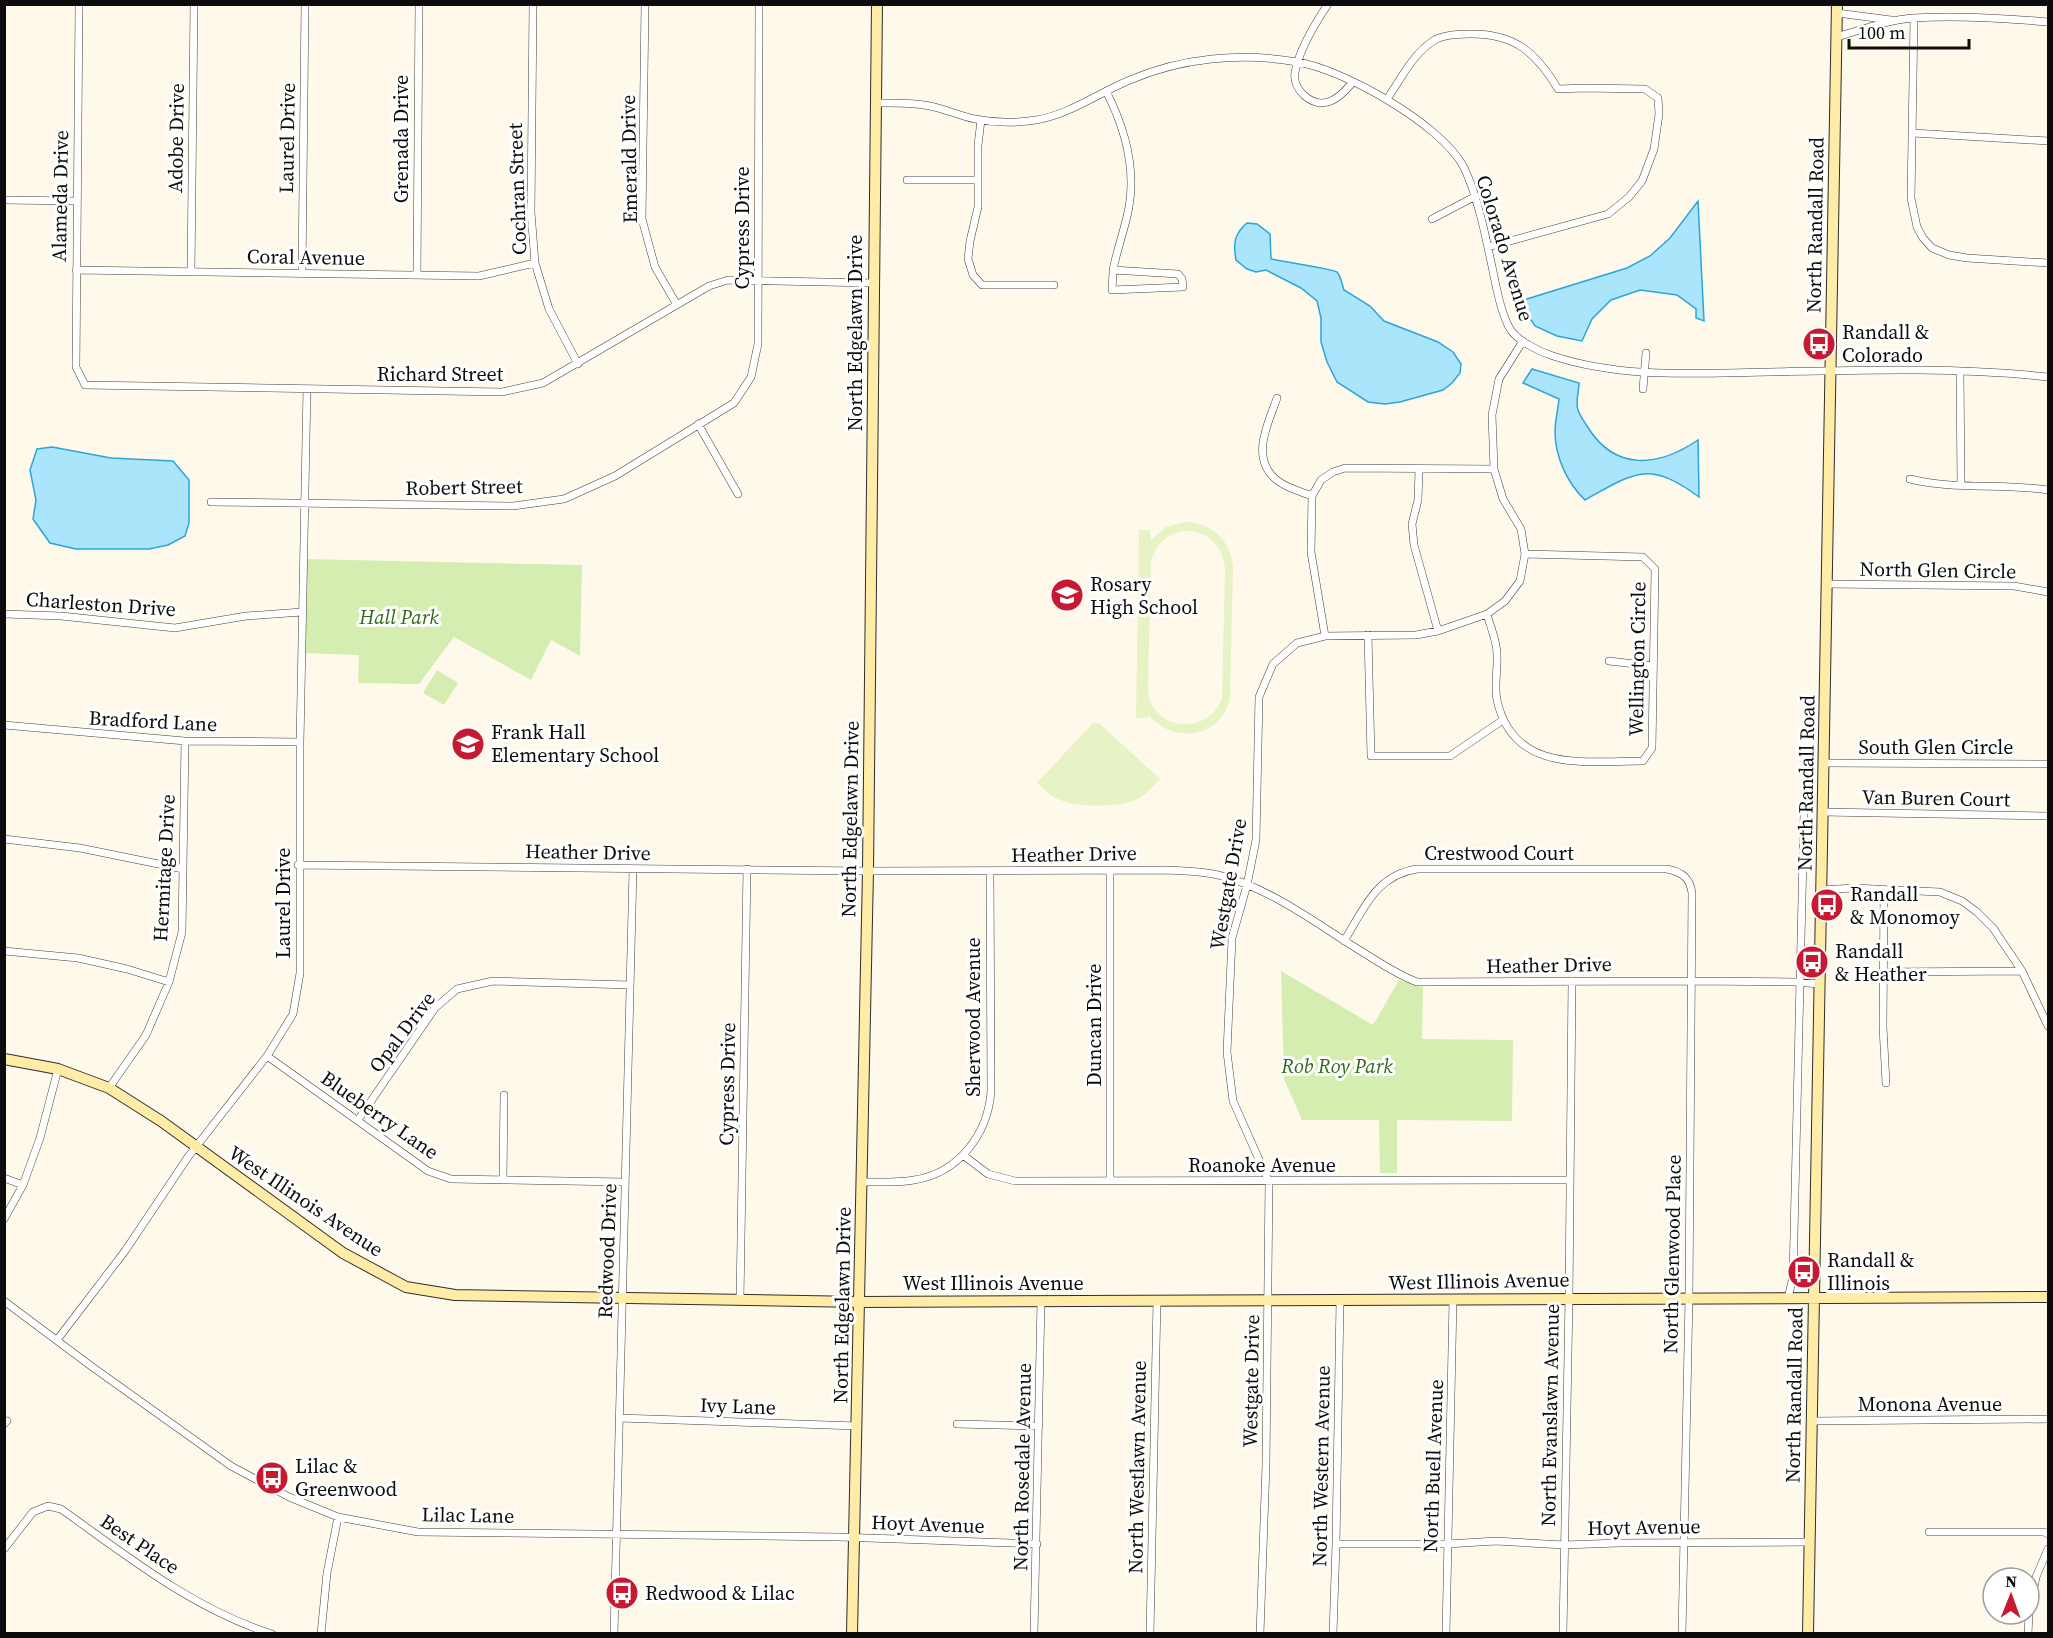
<svg xmlns="http://www.w3.org/2000/svg" width="2053" height="1638" viewBox="0 0 2053 1638" font-family="'Source Serif 4',serif">
<style>
.green{fill:#d6edb2}
.pitch{fill:#e8f3c5;fill-rule:evenodd}
.water{fill:#abe5fb;stroke:#2ca5d9;stroke-width:1.5}
.lines{fill:none;stroke-linecap:round;stroke-linejoin:round}
.street-casing{stroke:#3f3f3f;stroke-width:8}
.secondary-casing{stroke:#2e2e2e;stroke-width:12}
.street{stroke:#fff;stroke-width:7}
.secondary{stroke:#ffeca7;stroke-width:10}
.labels{text-anchor:middle;dominant-baseline:central;stroke-width:6;stroke-linejoin:round;paint-order:stroke}
.street-label{font-size:20px;fill:#0c0c0c;stroke:#fff}
.poi-label{font-size:20px;fill:#0c0c0c;stroke:#fff;text-anchor:start}
.park-label{font-size:20px;font-style:italic;fill:#316917;stroke:#fff}
</style>
<rect width="100%" height="100%" fill="#fff9ec"/>
<path class="green" d="M303 559 582 565 580 656 551 640 531 680 454 637 419 684 358 683 359 655 301 653Z
M437 670 458 683 444 705 423 693Z
M1281 971 1373 1025 1399 980 1423 987 1422 1039 1513 1040 1512 1121 1397 1120V1173H1380L1379 1120H1302L1284 1079Z"/>
<path class="pitch" d="M1185 522C1211 522 1231 540 1233 567L1230 700C1218 739 1174 744 1148 715V718H1136L1139 530H1150L1151 540 1166 527ZM1183 531C1206 529 1224 546 1225 569L1222 698C1208 737 1150 731 1148 689L1151 561C1156 544 1166 534 1183 531Z
M1093 723 1100 724 1160 779C1152 787 1142 799 1130 802 1115 807 1074 807 1060 800 1051 797 1044 789 1037 783Z"/>
<path class="water" d="M1698 201 1704 321 1696 318V309L1677 295 1640 290 1611 300 1592 319 1582 341 1557 336 1535 326 1522 307 1527 299 1627 268 1650 256 1670 238Z
M1247 223 1257 224 1270 234 1271 259C1281 261 1333 269 1337 272 1341 277 1342 284 1344 290L1370 306 1384 321 1438 342 1453 352 1461 364 1460 373 1452 383 1443 390 1400 402 1385 404 1368 402 1337 382 1327 362 1321 342V318L1317 301 1301 288 1266 270 1256 272 1247 269 1236 260C1233 244 1234 234 1247 223Z
M1532 369 1579 383C1579 391 1575 403 1578 410 1580 416 1584 421 1587 426 1615 472 1658 467 1698 440L1699 497C1649 460 1635 472 1585 500 1567 483 1555 456 1555 432 1555 421 1558 410 1559 399L1523 383Z
M52 447 111 458 173 461 189 480V523L185 536 168 545 149 549H76L50 543 33 519 36 500 30 470 37 449Z"/>
<g class="lines">
<g class="street-casing">
<path id="street" d="M79 4 76 367 85 385 502 392 543 383 709 286 728 280 874 283
M533 4 531 212 535 263 549 309 578 364
M645 4 642 219 655 267 677 305
M1328 4C1316 22 1299 51 1295 72 1292 89 1311 107 1328 102 1338 99 1346 90 1353 82
M1837 13 1891 20
M1914 18 1911 198 1917 227 1923 238 1932 248 1949 255 1967 258 2048 263
M1836 37C1861 30 1887 20 1913 18 1958 15 2004 18 2048 22
M1106 91C1125 128 1136 166 1129 207 1125 229 1117 249 1113 270V272L1112 290 1183 287 1182 279 1178 274 1113 270
M1387 99C1401 79 1412 55 1433 41 1442 35 1458 34 1469 34 1514 33 1536 52 1558 89L1584 88 1645 89 1658 98 1659 114 1654 149 1642 181 1629 197 1608 214 1488 247
M875 103C894 103 912 102 930 106 945 109 960 116 975 119 995 123 1017 123 1036 120 1071 114 1098 93 1130 80 1181 58 1241 52 1297 62 1343 69 1438 123 1462 164 1478 193 1488 248 1495 281 1498 296 1502 314 1509 327 1515 340 1540 352 1553 356 1623 379 1697 373 1770 372 1862 370 1956 367 2048 377
M981 120 978 145V207L970 241 968 259 973 275 982 285H1054
M1913 133 2048 141
M907 180H978
M4 200 77 201
M1432 219 1474 197
M76 270 479 276 535 263
M191 272 194 4
M302 273 305 4
M417 274 419 4
M1960 372 1961 484
M1643 389 1646 353
M1277 398C1268 424 1249 459 1278 481 1287 488 1302 492 1312 496
M698 424 738 494
M1419 470 1418 500 1412 524 1414 545 1438 631
M1910 479C1953 490 2003 483 2048 490
M211 502 513 506 564 499 615 476 734 403 751 377 758 344 759 4
M1827 584 2014 586 2048 592
M4 614 61 616 175 628 246 616 302 612
M1487 614C1490 626 1497 641 1497 654 1498 669 1494 685 1497 700 1513 774 1586 761 1643 761L1652 748 1655 569 1643 557 1525 554
M1368 635 1371 756H1450L1503 720
M1325 636 1311 552 1312 496 1321 480 1333 472 1345 468 1494 469
M1609 661 1653 666
M4 725 185 741 300 742
M1824 763 2048 764
M1823 812 2048 816
M4 839 80 848 183 869
M298 865 868 871 1167 870C1184 871 1201 871 1218 875 1268 887 1313 921 1356 948 1376 960 1395 974 1417 982L1691 981 1794 982 1820 984
M1110 870V1181
M1884 889 1883 1027 1886 1083
M1822 890 1853 888 1940 892 1962 901 1977 912 1993 928 2022 971 2048 1026
M1344 941C1364 909 1376 875 1417 869H1667C1682 872 1690 878 1692 893L1689 1298 1682 1634
M4 951 78 958 127 969 169 982
M1884 972 2022 971
M267 1056 428 1171 451 1179 625 1182
M109 1088 146 1035 169 982 182 932 185 741
M358 1120 435 1008 457 989 493 981 630 985
M963 1155 988 1174 1015 1181 1570 1180
M4 1178 23 1185
M503 1180 504 1095
M862 1182C879 1182 897 1183 914 1180 959 1173 988 1134 991 1091L990 871
M4 1219 23 1185 40 1138 58 1069
M1788 1298 1793 1277 1804 814
M740 1300 747 869
M4 1301 91 1366 231 1466 289 1497 338 1517 418 1532 839 1537 1037 1544
M57 1340 125 1251 188 1157 267 1056 293 1014 300 973V742L307 389
M619 1418 857 1426
M1812 1421 2048 1419
M4 1424 7 1421
M957 1424 1039 1426
M1929 1532H2044L2048 1534
M1336 1544H1447L1496 1541 1564 1545 1619 1543 1809 1542
M4 1549 33 1512 48 1506 61 1509C127 1556 193 1609 272 1634
M2029 1614 2036 1577 2048 1549
M321 1634 327 1573 338 1517
M614 1634 633 869
M1034 1634 1041 1301
M1150 1634 1157 1301
M1260 1634 1266 1465 1269 1182 1233 1101 1227 1052 1232 938 1247 885 1256 840 1259 697 1273 664 1297 643 1325 636 1416 635 1438 631 1487 614 1505 601 1520 581 1525 554 1521 529 1503 499 1494 469 1492 415 1499 379 1523 341
M1333 1634 1336 1544 1340 1300
M1446 1634 1453 1300
M1563 1634 1569 1298 1572 981
M2028 1634 2029 1614"/>
</g>
<g class="secondary-casing">
<path id="secondary" d="M4 1059 58 1069 109 1088 161 1121 343 1253 406 1287 455 1295 859 1302 2048 1297
M852 1634 868 871 877 4
M1808 1634 1837 4"/>
</g>
<use href="#street" class="street"/>
<use href="#secondary" class="secondary"/>
</g>
<defs>
<g id="bus-disc" transform="scale(1.725)"><circle r="9.5" fill="#c81933" stroke="#fff"/><path d="M-5-6H5V4H4V6H2V4H-2V6H-4V4H-5ZM-3.5-4V0h7V-4ZM-3.5 1.2v1.5H-2V1.2ZM2 1.2v1.5H3.5V1.2Z" fill="#fff"/></g>
<g id="school-disc" transform="scale(1.725)"><circle r="9.5" fill="#c81933" stroke="#fff"/><path d="M0-5L7-2L0 1L-7-2ZM-4 1L0 2.5L4 1V4Q0 6-4 4Z" fill="#fff"/></g>
</defs>
<g fill-rule="evenodd">
<use href="#bus-disc" x="1819" y="344"/>
<use href="#school-disc" x="1067" y="595"/>
<use href="#school-disc" x="468" y="744"/>
<use href="#bus-disc" x="1827" y="905"/>
<use href="#bus-disc" x="1812" y="962"/>
<use href="#bus-disc" x="1804" y="1272"/>
<use href="#bus-disc" x="272" y="1478"/>
<use href="#bus-disc" x="622" y="1593"/>
</g>
<g class="labels">
<g class="street-label">
<text transform="translate(176 138) rotate(-89)">Adobe Drive</text>
<text transform="translate(287 138) rotate(-89)">Laurel Drive</text>
<text transform="translate(401 139) rotate(-90)">Grenada Drive</text>
<text transform="translate(629 159) rotate(-91)">Emerald Drive</text>
<text transform="translate(517 189) rotate(-92)">Cochran Street</text>
<text transform="translate(60 196) rotate(-89)">Alameda Drive</text>
<text transform="translate(1815 225) rotate(-89)">North Randall Road</text>
<text transform="translate(742 228) rotate(-90)">Cypress Drive</text>
<text transform="translate(1505 248) rotate(73)">Colorado Avenue</text>
<text transform="translate(306 257) rotate(1)">Coral Avenue</text>
<text transform="translate(855 333) rotate(-90)">North Edgelawn Drive</text>
<text x="440" y="374">Richard Street</text>
<text transform="translate(464 487) rotate(-1)">Robert Street</text>
<text transform="translate(1938 570) rotate(1)">North Glen Circle</text>
<text transform="translate(101 604) rotate(4)">Charleston Drive</text>
<text transform="translate(1637 659) rotate(-89)">Wellington Circle</text>
<text transform="translate(153 721) rotate(3)">Bradford Lane</text>
<text x="1936" y="747">South Glen Circle</text>
<text transform="translate(1806 783) rotate(-89)">North Randall Road</text>
<text transform="translate(1936 798) rotate(1)">Van Buren Court</text>
<text transform="translate(850 819) rotate(-89)">North Edgelawn Drive</text>
<text transform="translate(588 852) rotate(1)">Heather Drive</text>
<text x="1499" y="853">Crestwood Court</text>
<text transform="translate(1074 854) rotate(-1)">Heather Drive</text>
<text transform="translate(164 868) rotate(-87)">Hermitage Drive</text>
<text transform="translate(1228 884) rotate(-80)">Westgate Drive</text>
<text transform="translate(283 903) rotate(-90)">Laurel Drive</text>
<text transform="translate(1549 965) rotate(-1)">Heather Drive</text>
<text transform="translate(973 1017) rotate(-90)">Sherwood Avenue</text>
<text transform="translate(1094 1025) rotate(-90)">Duncan Drive</text>
<text transform="translate(402 1032) rotate(-53)">Opal Drive</text>
<text transform="translate(727 1084) rotate(-89)">Cypress Drive</text>
<text transform="translate(380 1115) rotate(35)">Blueberry Lane</text>
<text x="1262" y="1165">Roanoke Avenue</text>
<text transform="translate(306 1201) rotate(34)">West Illinois Avenue</text>
<text transform="translate(607 1251) rotate(-88)">Redwood Drive</text>
<text transform="translate(1672 1254) rotate(-89)">North Glenwood Place</text>
<text transform="translate(1479 1281) rotate(-1)">West Illinois Avenue</text>
<text x="993" y="1283">West Illinois Avenue</text>
<text transform="translate(842 1305) rotate(-89)">North Edgelawn Drive</text>
<text transform="translate(1251 1381) rotate(-89)">Westgate Drive</text>
<text transform="translate(1794 1395) rotate(-89)">North Randall Road</text>
<text x="1930" y="1404">Monona Avenue</text>
<text transform="translate(738 1406) rotate(2)">Ivy Lane</text>
<text transform="translate(1550 1415) rotate(-89)">North Evanslawn Avenue</text>
<text transform="translate(1321 1466) rotate(-89)">North Western Avenue</text>
<text transform="translate(1433 1466) rotate(-88)">North Buell Avenue</text>
<text transform="translate(1022 1467) rotate(-89)">North Rosedale Avenue</text>
<text transform="translate(1137 1467) rotate(-89)">North Westlawn Avenue</text>
<text transform="translate(468 1515) rotate(1)">Lilac Lane</text>
<text transform="translate(928 1524) rotate(2)">Hoyt Avenue</text>
<text transform="translate(1644 1527) rotate(-1)">Hoyt Avenue</text>
<text transform="translate(140 1544) rotate(34)">Best Place</text>
</g>
<g class="poi-label">
<text x="1842" y="332">Randall &amp;<tspan x="1842" dy="23">Colorado</tspan></text>
<text x="1090" y="584">Rosary<tspan x="1090" dy="23">High School</tspan></text>
<text x="491" y="732">Frank Hall<tspan x="491" dy="23">Elementary School</tspan></text>
<text x="1850" y="894">Randall<tspan x="1850" dy="23">&amp; Monomoy</tspan></text>
<text x="1835" y="951">Randall<tspan x="1835" dy="23">&amp; Heather</tspan></text>
<text x="1827" y="1260">Randall &amp;<tspan x="1827" dy="23">Illinois</tspan></text>
<text x="295" y="1466">Lilac &amp;<tspan x="295" dy="23">Greenwood</tspan></text>
<text x="645" y="1593">Redwood &amp; Lilac</text>
</g>
<g class="park-label">
<text x="399" y="617">Hall Park</text>
<text x="1337" y="1066">Rob Roy Park</text>
</g>
</g>
<rect width="2053" height="1638" fill="none" stroke="#0c0c0c" stroke-width="12"/>
<g transform="translate(2011 1596) rotate(1)"><circle r="28" fill="#ffffff" stroke="#9e9e9e" stroke-width="1.5"/>
<path d="M0-4.5L10 22L0 15L-10 22Z" fill="#c81933"/>
<text y="-9" font-size="16" font-weight="bold" text-anchor="middle" fill="#0c0c0c">N</text>
</g>
<path d="M1849 39v9h120v-9" fill="none" stroke="#0c0c0c" stroke-width="3"/>
<text x="1858" y="39" font-size="18" fill="#0c0c0c" stroke="#ffffff" stroke-width="4.5" paint-order="stroke">100 m</text>
</svg>
